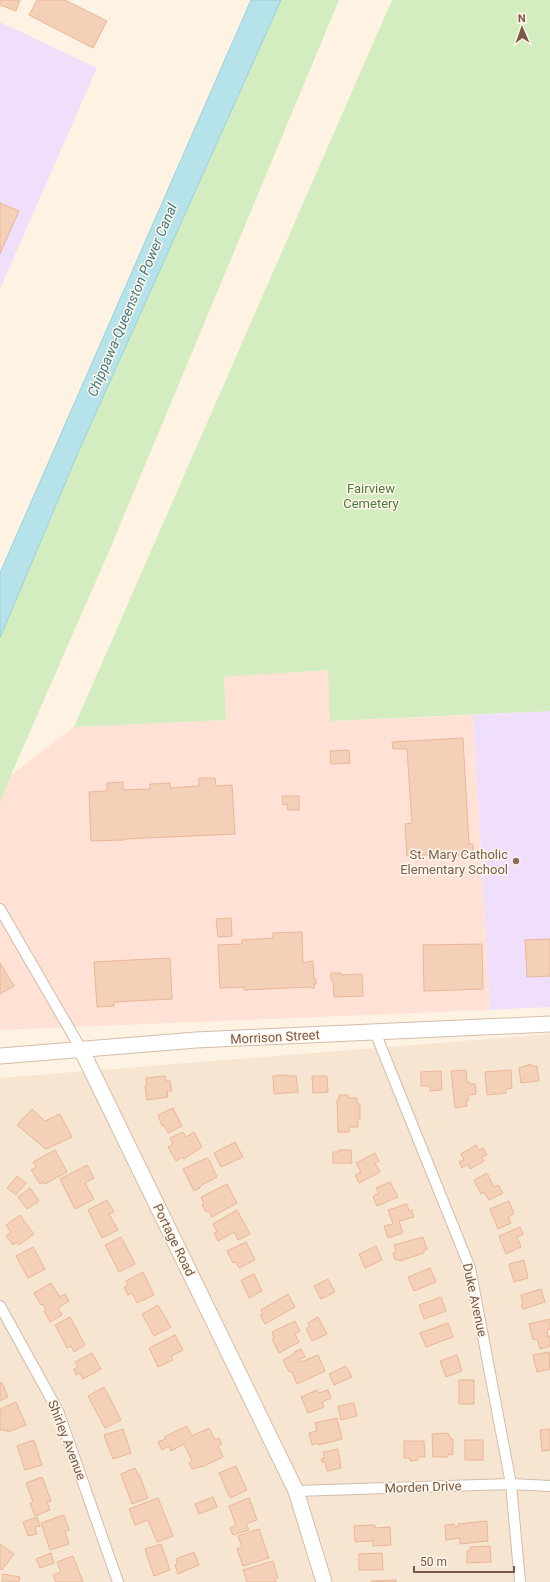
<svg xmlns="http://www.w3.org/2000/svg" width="550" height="1582" viewBox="0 0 550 1582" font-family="Roboto,sans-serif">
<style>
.residential{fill:#f6e5d1}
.commercial{fill:#ffe1d6}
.education{fill:#f0dffa}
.green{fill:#d3ecc0}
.water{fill:#b6e2e9;stroke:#9bd2db}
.building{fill:#f5d0b8;stroke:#e9b697}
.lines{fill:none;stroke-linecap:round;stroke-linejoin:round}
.street-casing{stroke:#d2bcab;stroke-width:12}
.secondary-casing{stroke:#d5bca8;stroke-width:17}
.street{stroke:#fff;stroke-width:10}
.secondary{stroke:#fff;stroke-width:15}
.education-dot{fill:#8d6e63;stroke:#fff7ea;stroke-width:1.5}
.labels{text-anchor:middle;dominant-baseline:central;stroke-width:3;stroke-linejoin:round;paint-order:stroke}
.park-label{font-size:13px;fill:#4e793c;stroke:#fff7ea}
.education-label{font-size:13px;fill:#785e54;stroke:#fff7ea;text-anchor:end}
.street-label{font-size:13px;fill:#785847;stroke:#fff7ea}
.water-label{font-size:14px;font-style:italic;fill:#3c7a86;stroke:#fff7ea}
</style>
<rect width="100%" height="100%" fill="#fef3e3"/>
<path class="residential" d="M550 1034V1582H0V1078Z"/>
<path class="commercial" d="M328 670 331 721 473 715 490 1010 0 1030V804L11 775 74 727 226 720 224 677Z"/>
<path class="education" d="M0 22 97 68 0 289Z
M550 711V1007L490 1010 473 715Z"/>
<path class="green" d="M273 0H339L110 549 11 775 0 804V621Z
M392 0H550V711L330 721 328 670 224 677 226 720 74 727Z"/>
<path class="water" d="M251 0H281L77 455 0 638V573Z"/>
<path class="building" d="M0 0H20L16 11 0 5Z
M37 0H65L107 21 93 48 29 15Z
M0 203 19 211 0 254Z
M463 738 469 844H473V854L442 856V854L407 856 405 824 412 823 407 749H393L392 742Z
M349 750 350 763 331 764 330 751Z
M199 778H215L216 786 232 785 235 834 124 839 125 840 91 841 89 792 107 791V783L123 782V790L150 789V784L170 783V788L199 786Z
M282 796H299V810H288L287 804 283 805Z
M231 918 232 936 218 937 216 919Z
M302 932 303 963 313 961 314 979H316V984H314V988H311V987L244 990V987L220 988 218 945 242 944V940L273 938V933Z
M550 939V976L527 977 525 940Z
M482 944 483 989 424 991 423 945Z
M170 958 172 999 114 1002V1006L97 1007 94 962Z
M0 963 14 986 0 994Z
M331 973H341V975L362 974 363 996 334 997 333 980H331Z
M531 1064V1066H537L539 1081 521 1083 519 1068Z
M466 1070 467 1083 470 1082V1084H475L476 1094 468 1095V1101L466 1102 467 1106 455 1108 451 1071Z
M511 1070 512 1088 506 1089V1093L487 1095 485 1072Z
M441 1071 442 1090 430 1091V1086H421V1072Z
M287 1075V1076H296L298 1092 274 1094 273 1076Z
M165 1076 166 1081H170L172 1091H167L168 1097 147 1100 145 1086 147 1085 146 1078Z
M312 1076H327L328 1092 313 1093Z
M339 1095H348V1098H357V1104H360V1119H358V1127H349V1132H338L337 1100H339Z
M173 1108 182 1126 168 1133 164 1125 162 1126 158 1115Z
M32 1109 45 1121 60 1114 72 1137 46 1149 17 1125Z
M183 1132 186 1137 194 1132 202 1147 184 1159 183 1157 176 1161 168 1147 173 1144 170 1138Z
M235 1142 243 1157 221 1167 214 1153Z
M476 1145 479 1150 483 1148 487 1155 482 1157 484 1161 470 1169 468 1164 462 1168 459 1162 464 1160 461 1154Z
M55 1150 67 1172 45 1184 44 1182 40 1184 31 1170 36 1167 33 1162Z
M339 1150H351L352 1163H333V1152H339Z
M375 1153 379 1161 375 1163 380 1172 359 1183 355 1175 361 1172 356 1163Z
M207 1158 209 1160 217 1177 200 1186V1188L194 1191 183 1169Z
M87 1165 94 1178 85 1183 94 1199 75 1209 60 1179Z
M487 1173 494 1187 498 1185 503 1193 489 1200 484 1192 481 1194 474 1180Z
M17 1176 26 1183 16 1195 7 1188Z
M390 1182 398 1197 377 1206 373 1196 379 1193 376 1188Z
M227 1184 237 1203 212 1217 209 1211 206 1212 202 1205 204 1204 201 1197Z
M30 1188 39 1201 27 1209 18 1197Z
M107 1200 114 1212 109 1214 118 1230 102 1238 88 1210Z
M509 1201 514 1214 508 1217 511 1223 498 1229 490 1209Z
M407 1204 409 1211 412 1210 414 1217 399 1221 403 1233 388 1238 384 1226 393 1224 388 1210Z
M237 1210 250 1234 238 1240 234 1232 218 1241 214 1233 217 1232 213 1224Z
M20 1215 34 1234 19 1245 17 1242 13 1245 6 1236 11 1232 6 1225Z
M520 1227 523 1234 517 1237 521 1247 506 1254 499 1236Z
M121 1237 135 1264 119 1272 105 1245Z
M423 1237 427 1249 424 1250V1253L399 1261 398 1259 395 1260 393 1253 396 1252 394 1245Z
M246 1242 255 1260 239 1268 236 1262 233 1263 227 1251Z
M376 1246 382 1260 365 1268 359 1254Z
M33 1247 45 1269 28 1278 16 1256Z
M524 1260 528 1278 514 1282 509 1264Z
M430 1268 436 1282 414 1291 408 1277Z
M143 1272 154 1295 137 1303 132 1293 128 1295 124 1287 128 1285 126 1281Z
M254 1274 262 1291 249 1298 241 1280Z
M328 1279 335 1292 321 1299 314 1286Z
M51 1283 60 1297 65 1294 69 1301 58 1308 62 1315 50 1322 44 1311 46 1310 43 1304 41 1305 34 1293Z
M541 1289 545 1302 523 1309 521 1305 523 1304 521 1295Z
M288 1294 295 1307 265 1324 260 1315 263 1314 261 1310Z
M441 1297 446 1311 424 1319 419 1305Z
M158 1305 171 1327 154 1336 142 1314Z
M70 1317 85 1345 74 1352 71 1346 67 1348 55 1325Z
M318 1317 327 1334 312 1341 306 1329 310 1326 308 1323Z
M550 1319V1329L547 1330 548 1337 550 1336V1346L540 1349 537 1339 533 1340 529 1324Z
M295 1321 300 1331 295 1334 299 1342 279 1353 272 1339 274 1338 272 1332Z
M448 1323 453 1337 426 1347 420 1333Z
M175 1335 183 1350 171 1356 173 1360 158 1367 149 1348Z
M301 1349 305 1357 299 1359 301 1362 318 1355 325 1371 297 1384 292 1372H289L283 1360 295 1354 294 1352Z
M549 1352 550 1369 537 1372 533 1355Z
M92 1353 101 1369 83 1379 80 1373 76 1375 74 1369 78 1367 75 1362Z
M457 1355 462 1371 446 1377 440 1361Z
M346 1366 352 1377 334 1385 329 1374Z
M459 1380H474V1404H459Z
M0 1383H2L8 1397 0 1401Z
M104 1387 121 1420 105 1428 88 1396Z
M317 1390 319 1393 328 1390 331 1398 322 1402 324 1407 308 1413 301 1397Z
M16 1402 26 1425 8 1432 7 1430 4 1431 3 1429 0 1430V1409Z
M354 1403 357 1416 341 1420 338 1406Z
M337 1418 342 1439 318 1445 317 1443 312 1445 309 1433 317 1431 315 1423Z
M187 1426 192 1436 209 1428 215 1440 219 1438 222 1444 218 1446 223 1457 204 1466 192 1469 189 1463 192 1461 184 1444 171 1451 169 1446 162 1450 158 1442 165 1439 164 1437Z
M123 1429 131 1453 113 1459 104 1435Z
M550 1429V1450L542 1451 540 1430Z
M448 1433 451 1439H453V1455L448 1454V1457H433L432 1434Z
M34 1440 42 1465 25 1470 17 1446Z
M465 1440H483V1460H465Z
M404 1441H424L425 1457H418V1460L410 1461V1458H404Z
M338 1449 341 1468 327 1471 325 1462H322L321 1459 324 1458 323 1452Z
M236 1466 247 1490 230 1498 219 1473Z
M135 1468 138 1475 139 1474 148 1498 132 1504 121 1474Z
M42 1477 51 1501 47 1502 50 1510 35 1516 30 1503 33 1502 26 1483Z
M213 1497 217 1507 199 1514 195 1504Z
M158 1498 173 1536 157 1542 148 1520 135 1525 129 1509Z
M249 1498 257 1520 246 1524 249 1530 233 1535 230 1528 236 1525 229 1506Z
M64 1515 69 1530 65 1531 69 1544 50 1550 41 1523Z
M37 1517 40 1526 35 1527 37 1534 28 1536 23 1522Z
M487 1521 488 1541 460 1544V1538L446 1540 445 1525 454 1524 455 1527 459 1526 458 1524Z
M375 1525V1528L390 1527 391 1545 373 1546V1541L355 1542 354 1526Z
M259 1529 269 1558 243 1566 237 1549 242 1547 238 1536Z
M0 1544 14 1554 2 1570 0 1569Z
M161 1544 170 1570 154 1576 145 1549Z
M490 1546 491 1562 467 1563V1551H470V1547Z
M194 1552 199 1565 178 1574 175 1565 177 1564 176 1559Z
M51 1553 54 1563 40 1568 36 1559Z
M382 1553 383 1570H359V1554Z
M73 1556 83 1582H56L53 1575 61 1572 57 1562Z
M273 1561 278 1578 275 1579 276 1582H247L243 1570Z
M3 1574 20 1577 19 1582H2Z
M396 1580V1582H371V1581Z"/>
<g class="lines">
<g class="street-casing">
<path id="street" d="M0 909 81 1049
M375 1032 470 1268 511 1484 520 1582
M0 1306 58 1411 118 1582
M296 1491 511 1484 550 1486"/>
</g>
<g class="secondary-casing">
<path id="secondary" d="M81 1049 296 1491 324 1582
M0 1056 196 1040 550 1024"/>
</g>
<use href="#street" class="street"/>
<use href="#secondary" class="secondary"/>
</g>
<circle class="education-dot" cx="516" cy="861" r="4"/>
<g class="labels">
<g class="park-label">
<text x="371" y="488">Fairview<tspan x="371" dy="15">Cemetery</tspan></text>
</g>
<g class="education-label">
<text x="508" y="854">St. Mary Catholic<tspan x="508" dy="15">Elementary School</tspan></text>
</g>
<g class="street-label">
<text transform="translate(275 1037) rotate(-3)">Morrison Street</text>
<text transform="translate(174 1240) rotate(64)">Portage Road</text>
<text transform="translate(475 1300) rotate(78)">Duke Avenue</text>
<text transform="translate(67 1440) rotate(69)">Shirley Avenue</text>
<text transform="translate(423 1487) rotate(-2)">Morden Drive</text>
</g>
<g class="water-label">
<text transform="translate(132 300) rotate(-67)">Chippawa-Queenston Power Canal</text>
</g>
</g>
<g transform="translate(522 28) rotate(358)" stroke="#fff7ea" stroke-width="3" paint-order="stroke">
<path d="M0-3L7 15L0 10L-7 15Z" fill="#785847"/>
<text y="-6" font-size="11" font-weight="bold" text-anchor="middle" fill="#785847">N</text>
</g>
<path d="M414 1566v6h100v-6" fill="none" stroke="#785847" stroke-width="2"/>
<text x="420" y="1566" font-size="12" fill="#785847" stroke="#fff7ea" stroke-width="3" paint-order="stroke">50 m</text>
</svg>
